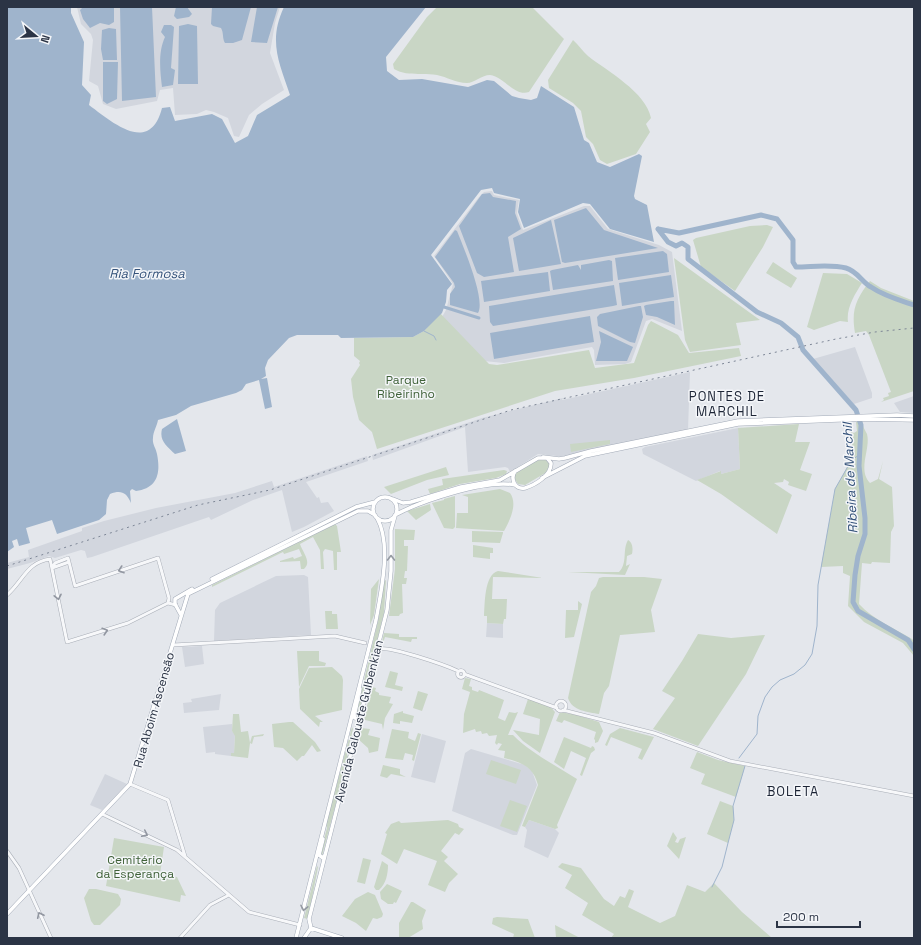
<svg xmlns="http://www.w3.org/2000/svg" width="921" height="945" viewBox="0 0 921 945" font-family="'Space Grotesk',sans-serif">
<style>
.built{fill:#d2d6de}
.green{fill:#c9d6c5}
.water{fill:#9fb4cc}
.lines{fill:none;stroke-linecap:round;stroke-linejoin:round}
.stream{stroke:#9fb4cc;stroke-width:1}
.canal{stroke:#9fb4cc;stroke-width:3}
.river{stroke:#9fb4cc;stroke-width:5}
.minor-casing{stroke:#a9aeb7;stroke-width:4}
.major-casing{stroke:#a3abb8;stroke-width:4.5}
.minor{stroke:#f7f8fa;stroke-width:3}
.major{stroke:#fff;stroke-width:3.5}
.rail{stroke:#7d8696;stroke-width:1;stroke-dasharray:2 4;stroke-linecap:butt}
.oneway{stroke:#959aa2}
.oneway2{stroke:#9196a0}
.labels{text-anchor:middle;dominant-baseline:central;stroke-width:3;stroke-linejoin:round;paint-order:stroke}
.park-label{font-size:12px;fill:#3f6138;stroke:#f4f6f9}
.street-label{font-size:12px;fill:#2b3445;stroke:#f4f6f9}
.water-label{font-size:13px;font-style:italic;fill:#34527a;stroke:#f4f6f9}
.neighbourhood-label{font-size:13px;letter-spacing:1px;fill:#1d2536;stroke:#f4f6f9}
</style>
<rect width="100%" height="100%" fill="#e4e7ec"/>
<path class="built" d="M77 7H280L275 23 270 53 284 90 262 104 249 115 239 137 234 136 228 118 214 112 206 110 197 114 175 115 173 88 160 90 157 101 116 109 103 104 98 86 89 81 93 40 91 34 81 24Z
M492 191 494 195 519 200 517 213 523 230 584 206H590L608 229 659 245 672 252 682 331 652 319 646 321 631 362 625 364 595 365 594 350 592 347 504 363 484 361 438 324 446 310 453 284 434 256 479 197 484 192Z
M855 347 872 393V398L854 404 813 359Z
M690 372 688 430 566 457 538 454 510 472 508 468 505 467 468 472 465 427 373 460 372 455 482 418 563 398 562 400Z
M914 396V413L900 412 894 403Z
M738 428 740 469 721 474 720 471 696 481 643 454 642 449 645 447Z
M367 456 368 461 306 482 317 498 319 497 321 503 328 502 334 511 304 527 292 532 282 490 253 500 211 520 209 517 92 557 87 558 85 551 81 550 55 558 49 556 30 563 7 569V563L29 557 28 550 82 531V528L104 521 156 508 235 493 272 481 274 487Z
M304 575 308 577 311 635 214 641 215 610 220 603 276 576Z
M487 623 503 624V638L486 637Z
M202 646 204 664 185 667 182 647Z
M221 694 219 710 184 713 183 703 192 702 191 699Z
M232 724V731L235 735 234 753H231V756L215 754V752L206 753 203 727Z
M422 734 446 741 435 783 411 777Z
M471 749 525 765 532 771 537 785 517 835H513L452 811 465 753Z
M105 774 127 784 102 810 90 805Z
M529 820 555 829 559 833 548 858 524 847 527 830 525 827Z"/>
<path class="green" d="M437 7H532L564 39 529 92C515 97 504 77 490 75 482 75 474 83 467 83 456 83 447 77 437 75 422 72 408 77 394 69L393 64 427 17Z
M573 40C579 45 582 51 588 56 607 71 646 92 651 118L646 124 650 132 636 154 607 164 600 160 593 144 586 137 581 111 573 103 549 88 548 80Z
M767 225 773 227 763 247 735 291 701 267 693 240 696 238 750 226Z
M674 258 760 320 736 323 741 345 690 352 685 340Z
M773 262 797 278 791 288 766 273Z
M823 273 847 274 862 283C855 294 846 308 848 322L840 321 814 330 807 327Z
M870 281 881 288 914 301V391L881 402 884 400 883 398 889 396 888 393 891 392 869 335 866 331 855 333C851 310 856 299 870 281Z
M440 313 489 364 497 365 589 350 595 368 634 363 648 325 651 321 678 335 689 353 739 348 741 356 634 378 555 391 377 449 372 432 359 420 353 397 351 379 360 365 359 363 360 361 354 356V338L413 337 424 331Z
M856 422H862C863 427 865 430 867 434 871 449 857 469 870 483L878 479 883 461 879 479 892 487 894 526 891 532 890 563 872 562 871 564 862 563 859 604C874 620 894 628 912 639L914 641V656L903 643 864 622 848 606 850 576 843 573V566L821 567 835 489 851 460 852 443 851 432 854 433 857 431Z
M799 424 795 442H810L800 470 812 474 806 491 788 485 789 482 784 479 783 482 774 483 792 495 777 534 721 494 697 480 721 471V474L740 469 738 428Z
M610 440V444L571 452 570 444Z
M545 459 550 465 547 472 525 485 518 484 514 478C516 468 535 460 545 459Z
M446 467 449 475 427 480 391 494 384 487Z
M504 470 507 471 506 474 496 478 460 484 430 494 428 489 443 485 442 479Z
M500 489 510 493C518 504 510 520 504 531L456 528 457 513H468V497L462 495Z
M455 496V527L453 529 444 528 432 503 444 500V503V499Z
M430 504 431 510 416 520 407 511Z
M335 524 337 526 341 552H337V570H334L333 551 325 549 323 552 324 569H321L320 550 313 537 300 544C303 553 312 562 304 569H301L300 561 280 562V561L293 557 294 559 302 556 299 549 284 554 283 552 212 587V585Z
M395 529 415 530 414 540H404V546H408L407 571H405L404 578H407L406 584H402L403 613 400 614 399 616H389L395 569Z
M472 531 503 532V533L500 543 472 542Z
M628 540C633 543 633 549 632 554L627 556 626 566 630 564 625 575 568 572H619C628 563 622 550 628 540Z
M473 545 493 548V553H490V559L473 557Z
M498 571 543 578 493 577 492 599H507L506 619H504L503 624 487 623V616H484C485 604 484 575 498 571Z
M603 577H644L662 579 651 610 655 632 620 635 609 686 604 693 599 714C588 712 572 711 568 698L591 592 596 586 599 578Z
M379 579 374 615 370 625 371 589Z
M386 580 384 613 358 717 356 715 379 616 384 581Z
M578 601 582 604 574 637 565 638 566 610H578Z
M325 611H332V614H337L338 629H326Z
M384 633 399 634V637H417V639H412L411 642 385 637 383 643 382 642Z
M698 634 731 638 765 635 746 674 698 746 653 729 675 698 662 691 682 661Z
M297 651H319V661L326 663 325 666H309L299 687Z
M332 667 342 676 343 680 342 710 315 716 323 722H320L319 727 300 709 299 689 309 668Z
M390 671 398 673 395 685 403 687 402 691 385 687Z
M465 678 471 679 469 686 472 687V690L478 692 479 690 504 700 498 718 505 721 509 712 515 713 518 712 508 735H513C531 753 555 765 577 779L557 825 558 828 555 829 529 820 525 827 522 826 538 785C533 766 522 763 504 758L505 751 498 750 502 744 498 743 497 745 495 743 497 735 489 736 487 733 482 734 481 731 476 732 475 729 463 733 464 714 470 692 462 689Z
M372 687 376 688 375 691 379 693V695L391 697 389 703 393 704 385 718 383 730 382 724 365 720 364 717Z
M418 691 428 694 422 711 413 708Z
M528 699C536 701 550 704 555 712L540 753 523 741 513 730 539 735 540 719 523 714Z
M403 711V713L414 716 412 723 400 721V724L393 723 394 714Z
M560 712 577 715 599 722 603 731 598 742 595 743V740L594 739 596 732 564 720 562 723 556 721Z
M233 714H239L241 732 248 731 250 743 252 736 264 734 263 736 254 737 252 744 250 743 248 758 231 756V753H234L235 736 232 731Z
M289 722H293L315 742 321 751 317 752 312 745 304 756H302L297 761 283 748 274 747 272 724Z
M352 727 353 729 347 754 348 758 322 856 320 854 327 828 326 824Z
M361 728 370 729 368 735 380 738 378 751 369 753 368 748 358 739Z
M620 728 654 737 642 760 638 758 642 749 611 737 607 746 605 745 610 734Z
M392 729 409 732 408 738 415 741 418 733 421 734 414 761 412 760 413 755 405 753 403 760 385 758Z
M564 737 591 748 592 746 594 747 595 750 591 753 582 776 580 775 586 758 571 751 564 769 554 762Z
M697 752 718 760 745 766 736 797 701 784 705 774 690 768Z
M491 760 521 770 516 784 486 774Z
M383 765 400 769V774L406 777 391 774 387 778 380 776Z
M510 800 527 806 517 832 500 826Z
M720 801 733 806 734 820 728 843 707 834Z
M448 820 458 824 459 827 464 829 459 835 455 833 441 851 448 857 444 861 458 874 449 883 445 892 428 885 437 861 404 849 397 864 381 854 387 834 385 833 391 824 399 821 401 823Z
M673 832 677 838 675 842 678 843 680 839 686 837 679 859 667 846Z
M114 838 164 847 160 874 177 877 186 896 181 895 180 902 106 886Z
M363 858 371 860 365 884 357 882Z
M382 861 388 865C388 874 386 884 379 890H376L374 887Z
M562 863 581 868 604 899 614 906 620 896 625 898 629 889 634 891 628 907 660 923 675 916 687 885 705 892 714 883 742 912 772 938H611L614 934 582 915 588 903 565 888 572 875 558 867Z
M317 866 318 867 308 919 304 918Z
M387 884 402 891 396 903 394 902 393 904H388L381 899 380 892Z
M89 889H96L118 894 121 899 120 905 100 925H94L91 921 84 898Z
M368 892 375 895 383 914 382 917 377 919 373 918 366 931 356 923 342 916 355 899Z
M411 902H413L426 910 422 921 423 929 408 938H399V923Z
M497 917 528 919 535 938H513L514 934 492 924 493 918Z
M555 925 580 938H556Z"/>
<path class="water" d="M7 7H71V13L84 42 82 85 91 95 89 105C113 123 150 155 162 108L170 107 175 121 212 114 222 119 235 143 248 136 257 115 290 95C279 62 268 41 284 7H426L386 57 387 71 399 80 422 79 468 87 487 80 494 81 512 96 519 98 531 100 537 98 541 86 574 107 584 140 589 143 597 162 610 167 639 154 642 156 634 196 635 199 647 205 654 242 610 229 590 204 583 203 524 228 518 212 520 199 494 193 492 188 481 190 431 255 452 284 447 290 446 302 442 313 424 331 413 337 341 338 338 335H297L289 338 268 360 265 368 266 376 261 379 267 378 272 407 265 409 259 380 246 384 242 390 236 393 191 406 176 415 158 420C157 426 153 432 153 438 152 444 156 448 157 454 161 474 157 488 136 491L132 489 130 491 131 503C126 492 121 490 110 494L107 500 106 514 99 520 57 534 52 520 26 528 30 543 19 546 17 539 12 541 14 547 7 552Z
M83 7H114V22L109 25 100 23 90 28 83 19 80 10Z
M120 7H152L156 97 122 101Z
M176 7H187L192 14 189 17 177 19 174 16Z
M212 7H251L242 40 233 43H225C222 38 224 33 221 28L213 26 211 24Z
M257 7H278L267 43 251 42Z
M188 24 197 26 198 84H178L179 26Z
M164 25H171L174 27 171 68 175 70 173 85 162 87C160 71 158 52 165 37L161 32Z
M109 28 116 29 117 60H103L101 49 102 30Z
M103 62H118L117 99 107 104 103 101Z
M490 193 493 197 516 201 515 213 521 229 508 237 514 272 484 277 477 273 459 226 482 194Z
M586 208 604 230 658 248 565 263 562 262 554 220Z
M551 220 561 264 519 271 513 238Z
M455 230 457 231C463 246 486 300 478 313L450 305V294L455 287 454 283 435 257Z
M663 251 667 254 669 272 618 280 615 258Z
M609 260 612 261 613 281 553 290 550 271 552 270 578 265 581 270V265Z
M548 272 550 291 484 302 481 281Z
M671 275 674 297 622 306 619 283Z
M614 285 617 305 613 306 493 326 490 322 489 306Z
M671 301H674L675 325 657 317 646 315 644 306 646 305Z
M639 306H641L643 317 635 343 630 342 598 326 597 317 600 314Z
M590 316 594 342 494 359 490 333Z
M599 331 633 347 627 361H596L601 342Z
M177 419 186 451 175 454C167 446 159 441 162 429Z"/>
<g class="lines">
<path class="stream" d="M424 331 434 336 436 340
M739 758 757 734 758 716 765 697 772 687 780 680 794 674 805 665 812 654 817 626 818 585 835 489 851 461 860 454
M712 887 722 867 728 843 734 820 733 806 745 766"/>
<path class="canal" d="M444 307 479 318"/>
<path class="river" d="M658 229 668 242 676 246 682 243 688 247V259L757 312 781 323 798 337 803 350 856 410 861 425 859 466 865 518V534L858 556 855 575 853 602 858 611 908 640 914 649
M658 229 679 233 761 215 777 219 793 240V262L796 267C812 267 830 264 846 268 857 271 862 282 871 287 884 296 899 300 914 305"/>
<g class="minor-casing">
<path id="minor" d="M50 559 67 642 128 623 168 603 176 605
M52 568 55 563 68 558 75 586 158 558 169 598 168 603
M52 568 69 562
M7 595C23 581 27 562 50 559
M173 645 335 636 365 643
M377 649C388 645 445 665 458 671
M457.5 674a3.5 3.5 0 1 1 7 0a3.5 3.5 0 1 1-7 0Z
M464 674 557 708
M556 706a5 5 0 1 1 10 0a5 5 0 1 1-10 0Z
M563 710 654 733 730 761 914 796
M130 784 168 800 185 856
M102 814 177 850 249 912 300 925
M7 851 19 868 51 938
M180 938 210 905 229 895"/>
</g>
<g class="major-casing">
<path id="major" d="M543 457 559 459 565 458 591 451 738 421 897 415 914 416
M542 478 585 456 738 424 863 419 914 420
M373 509a12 12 0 1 1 24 0a12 12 0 1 1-24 0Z
M393 499 403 503 411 502 461 487 500 480 538 458H547L551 463C552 475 535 485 525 488 515 490 510 479 515 471
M395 515C421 501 486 479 515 485
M212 579 356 507 375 502
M181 615 175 604V599L192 589
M359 719 358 720 354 717 360 689
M323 839 319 855 323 858 325 855
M7 914 130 784 188 594 358 511H368L375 515
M311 928 309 919 387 610 391 571V530L395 516
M311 928 342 938
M296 938 376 620C381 592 392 544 377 518
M304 938 311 928"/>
</g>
<use href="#minor" class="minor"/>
<use href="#major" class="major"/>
<path class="rail" d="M7 566 198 505 270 490 511 410 836 339 875 332 914 328"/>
</g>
<defs><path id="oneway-chevron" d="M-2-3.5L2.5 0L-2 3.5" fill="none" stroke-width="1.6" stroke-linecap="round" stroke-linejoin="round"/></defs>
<g class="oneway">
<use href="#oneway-chevron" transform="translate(391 558) rotate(-90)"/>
<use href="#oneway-chevron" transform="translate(304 908) rotate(102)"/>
</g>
<g class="oneway2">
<use href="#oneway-chevron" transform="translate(121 570) rotate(161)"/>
<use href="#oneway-chevron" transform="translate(58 597) rotate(78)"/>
<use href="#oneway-chevron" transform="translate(105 631) rotate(-17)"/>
<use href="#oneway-chevron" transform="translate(145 834) rotate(26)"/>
<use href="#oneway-chevron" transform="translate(40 915) rotate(-115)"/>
</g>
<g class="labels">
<g class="park-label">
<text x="406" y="380">Parque<tspan x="406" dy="14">Ribeirinho</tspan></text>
<text x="135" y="860">Cemitério<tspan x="135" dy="14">da Esperança</tspan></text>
</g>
<g class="street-label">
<text transform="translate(154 710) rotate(-74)">Rua Aboim Ascensão</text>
<text transform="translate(359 721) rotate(-76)">Avenida Calouste Gulbenkian</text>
</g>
<g class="water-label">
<text x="147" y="273">Ria Formosa</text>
<text transform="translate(850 478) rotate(-93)">Ribeira de Marchil</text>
</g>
<g class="neighbourhood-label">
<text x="727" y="396">PONTES DE<tspan x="727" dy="15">MARCHIL</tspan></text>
<text x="793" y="791">BOLETA</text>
</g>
</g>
<rect width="921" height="945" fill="none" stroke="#2b3445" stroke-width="16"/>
<g transform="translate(36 36) rotate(108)" stroke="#f4f6f9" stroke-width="3" paint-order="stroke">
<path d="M0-3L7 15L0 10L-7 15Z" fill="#2b3445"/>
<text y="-6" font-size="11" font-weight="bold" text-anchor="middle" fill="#2b3445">N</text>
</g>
<path d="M777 921v6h83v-6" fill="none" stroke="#2b3445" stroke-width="2"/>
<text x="783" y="921" font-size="12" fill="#2b3445" stroke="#f4f6f9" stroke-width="3" paint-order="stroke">200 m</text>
</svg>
